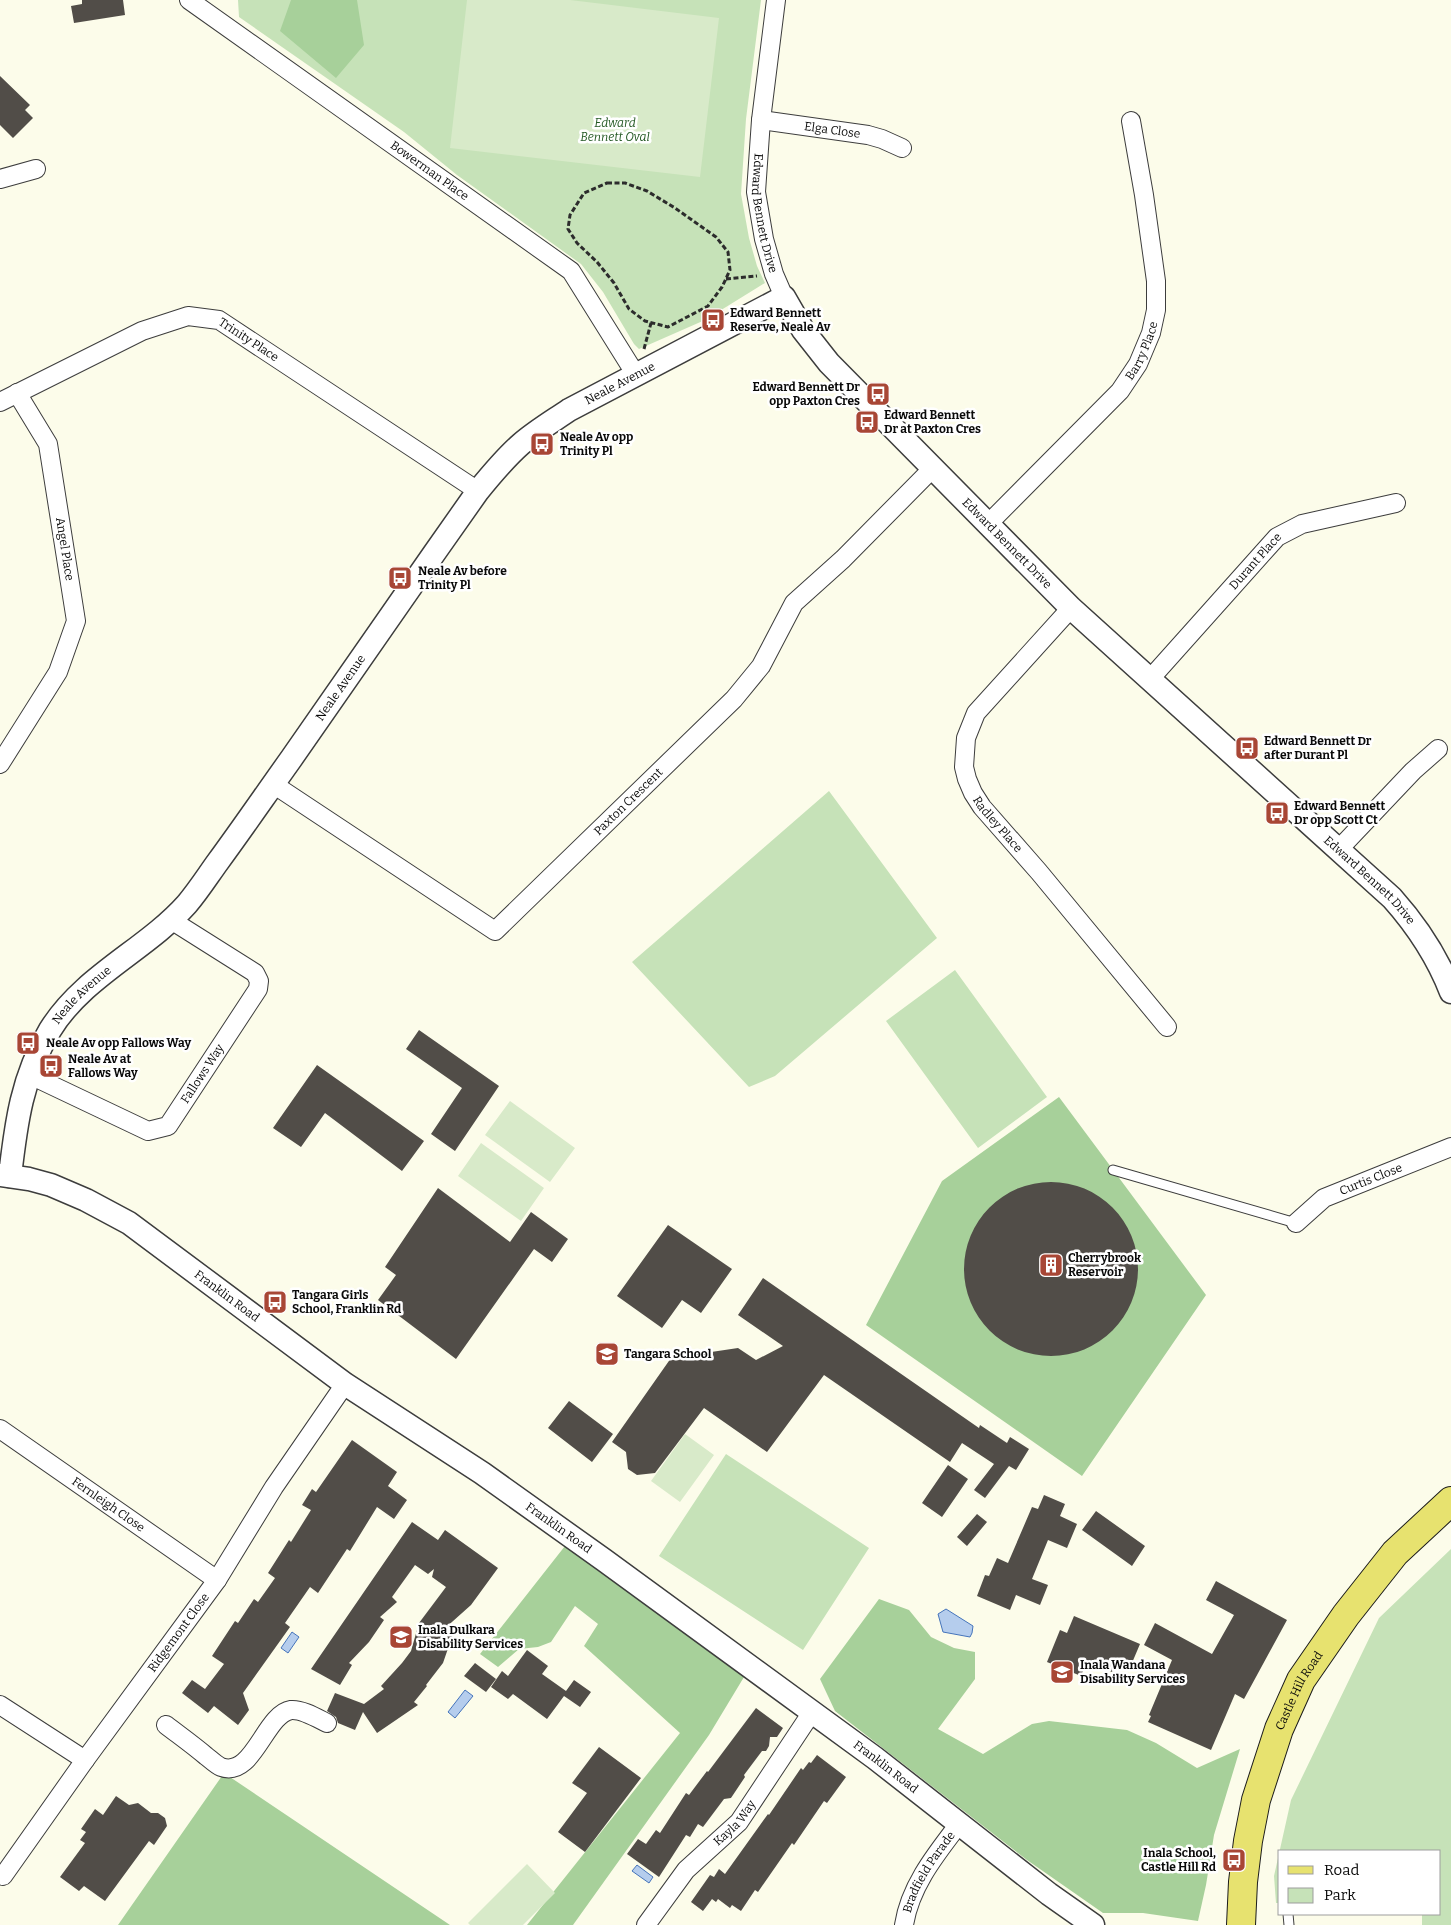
<svg xmlns="http://www.w3.org/2000/svg" width="1451" height="1925" viewBox="0 0 1451 1925" font-family="Bitter,serif">
<style>
.green{fill:#c6e2b8}
.forest{fill:#a7d09a}
.pitch{fill:#d8eac9}
.water{fill:#b5cded;stroke:#4574bb}
.building{fill:#514d48}
.lines{fill:none;stroke-linecap:round;stroke-linejoin:round}
.service-casing{stroke:#3d3d3d;stroke-width:11}
.minor-casing{stroke:#3d3d3d;stroke-width:20}
.tertiary-casing{stroke:#3d3d3d;stroke-width:25}
.primary-casing{stroke:#1b1b1b;stroke-width:30}
.path{stroke:#2c2c2c;stroke-width:3;stroke-dasharray:5 2.5;stroke-linecap:butt}
.service{stroke:#fff;stroke-width:9}
.minor{stroke:#fff;stroke-width:18}
.tertiary{stroke:#fff;stroke-width:22}
.primary{stroke:#e7e26f;stroke-width:28}
.labels{text-anchor:middle;dominant-baseline:central;stroke-width:5;stroke-linejoin:round;paint-order:stroke}
.park-label{font-size:12px;font-style:italic;fill:#245924;stroke:#fff}
.street-label{font-size:12px;fill:#0a0a0a;stroke:#fff}
.poi-label{font-size:12px;font-weight:bold;fill:#0a0a0a;stroke:#fff;text-anchor:start}
</style>
<rect width="100%" height="100%" fill="#fcfcea"/>
<path class="green" d="M238 0H761L746 119 741 194 749 238 757 266 765 283 705 320 639 349 634 344 603 292 581 264 457 175 404 132 239 17Z
M829 791 937 938 775 1076 749 1087 632 962Z
M955 970 1047 1097 978 1148 886 1021Z
M726 1454 869 1548 803 1650 659 1556Z
M1451 1549V1925H1422V1914H1440V1851H1280V1903H1276L1274 1876 1291 1800 1379 1618Z"/>
<path class="forest" d="M291 0H357L364 45 336 78 280 31Z
M1059 1097 1206 1295 1082 1476 866 1325 942 1181Z
M565 1546 744 1677 709 1735 573 1925H527L680 1733 584 1646 598 1624 575 1606 551 1642 538 1647 519 1649 498 1667 480 1654Z
M879 1599 909 1610 931 1637 954 1648 975 1652V1679L938 1729 983 1754 1032 1724 1049 1721 1127 1730 1156 1743 1197 1768 1240 1749 1214 1835 1206 1885 1198 1921 1143 1913H1103L1027 1860 835 1711 820 1679Z
M224 1773 450 1925H118Z"/>
<path class="pitch" d="M467 0H570L719 18 700 177 450 148Z
M510 1101 575 1148 550 1182 485 1135Z
M481 1143 544 1188 521 1221 458 1176Z
M685 1434 714 1455 680 1502 651 1481Z
M527 1864 555 1893 523 1925H470L468 1923Z"/>
<path class="water" d="M946 1609 973 1626 972 1633 970 1637 943 1632 938 1614Z
M292 1632 299 1637 288 1653 281 1648Z
M465 1690 473 1696 455 1718 448 1712Z
M637 1865 653 1877 649 1883 632 1871Z"/>
<path class="building" d="M82 0H123L125 15 74 23 71 6 82 4Z
M0 76 30 105 25 110 33 118 13 138 0 125Z
M419 1030 499 1086 455 1151 431 1134 462 1088 406 1049Z
M317 1065 424 1141 402 1171 325 1113 301 1147 273 1128Z
M964 1269a87 87 0 1 1 174 0a87 87 0 1 1-174 0Z
M438 1188 510 1242 531 1212 568 1239 552 1262 534 1249 456 1359 378 1300 396 1275 385 1267Z
M668 1225 732 1269 701 1313 682 1300 662 1328 617 1296Z
M763 1278 979 1428 980 1425 1007 1443 1010 1437 1029 1449 1016 1470 1009 1466 985 1498 974 1490 994 1464 962 1443 950 1462 824 1375 767 1452 704 1408 655 1473 637 1475 628 1469 626 1452 612 1442 671 1358 738 1348 756 1360 783 1346 738 1315Z
M569 1401 613 1434 592 1462 548 1428Z
M352 1440 397 1472 388 1486 407 1500 394 1519 377 1507 350 1551 347 1549 318 1593 310 1587 285 1623 290 1627 243 1693 249 1710 238 1725 214 1706 208 1713 182 1693 192 1680 205 1689 224 1664 212 1656 235 1621 238 1623 254 1599 258 1602 275 1578 268 1573 289 1540 291 1542 311 1510 302 1505 312 1489 316 1492Z
M948 1465 968 1479 942 1517 922 1503Z
M1044 1495 1065 1504 1060 1516 1077 1524 1067 1548 1048 1540 1032 1579 1048 1585 1040 1605 1016 1595 1010 1610 977 1596 985 1575 989 1576 997 1558 1008 1563 1032 1507 1038 1509Z
M1096 1511 1145 1546 1132 1566 1082 1530Z
M977 1514 987 1522 967 1546 957 1537Z
M412 1522 438 1540 445 1530 498 1568 471 1605 443 1630 453 1634 443 1663 426 1685 427 1686 414 1702 418 1705 377 1733 363 1712 355 1730 338 1723 336 1717 327 1711 335 1693 364 1704 384 1689 381 1686 402 1663 411 1651 419 1623 446 1587 432 1577 434 1569 428 1574 415 1565 392 1597 397 1602 380 1617 384 1620 369 1642 349 1663 352 1665 340 1685 311 1669Z
M1216 1581 1287 1620 1244 1699 1235 1694 1211 1750 1148 1722 1151 1716 1149 1715 1172 1660 1144 1645 1155 1623 1212 1654 1234 1615 1206 1600Z
M1074 1616 1140 1644 1129 1670 1115 1664 1112 1672 1087 1661 1081 1676 1047 1662 1060 1630 1067 1633Z
M527 1650 548 1666 542 1674 566 1691 574 1680 591 1692 580 1707 564 1696 547 1719 513 1694 508 1699 491 1687 502 1671 508 1676Z
M475 1663 496 1679 486 1692 464 1676Z
M756 1708 783 1728 777 1737H770L769 1746 766 1751H762L744 1775 745 1777 731 1798 724 1799 703 1827 698 1824 690 1837 686 1835 659 1877 627 1854 638 1839 646 1844 656 1830 660 1833 686 1793 689 1795 707 1771 708 1772Z
M599 1747 641 1778 585 1852 558 1832 587 1793 572 1783Z
M817 1755 846 1777 827 1803 824 1801 794 1845 792 1843 758 1892 755 1890 741 1911 732 1905 730 1908 718 1899 716 1902 712 1899 703 1911 691 1902 710 1875 714 1877 719 1869 725 1874 768 1814 769 1815 801 1768 803 1770 809 1762 811 1763Z
M116 1796 129 1805 138 1803 151 1813H158L165 1818 167 1826 154 1845 149 1841 105 1901 84 1886 79 1891 60 1877 85 1843 80 1840 86 1832 81 1829 95 1809 103 1815Z"/>
<g class="lines">
<g class="service-casing">
<path id="service" d="M1113 1170 1296 1223
M1288 1914 1289 1925"/>
</g>
<g class="minor-casing">
<g id="minor">
<path id="s1" d="M189 0 571 271 636 375"/>
<path id="s2" d="M776 0 761 120 756 192 764 239 774 274 784 297"/>
<path id="s3" d="M761 120 868 135 882 139 902 148"/>
<path d="M0 179 36 169"/>
<path id="s4" d="M0 402 142 331 188 316 219 320 478 491"/>
<path id="s5" d="M987 525 1120 391 1138 364 1151 333 1156 310V281L1144 195 1131 121"/>
<path id="s6" d="M1071 608 976 713 966 738 964 767 967 779 973 793 982 807 1039 872 1167 1027"/>
<path id="s7" d="M1150 679 1277 537 1302 524 1396 503"/>
<path d="M0 764 58 672 76 621 48 444 17 393"/>
<path id="s8" d="M273 784 495 931 734 699 761 666 794 603 843 559 932 469"/>
<path d="M1339 849 1413 771 1438 749"/>
<path id="s9" d="M28 1074 148 1131 168 1126 258 989 259 981 255 973 171 920"/>
<path id="s10" d="M1296 1223 1324 1198 1451 1147"/>
<path id="s11" d="M0 1429 217 1580"/>
<path d="M0 1705 85 1760"/>
<path d="M166 1725C179 1735 193 1745 206 1756 210 1759 216 1765 221 1767 253 1779 265 1714 291 1710 302 1709 317 1718 327 1723"/>
<path id="s12" d="M3 1876 85 1760 217 1580 274 1487 345 1384"/>
<path id="s13" d="M646 1925 686 1870 739 1822 812 1712"/>
<path id="s14" d="M904 1925C910 1886 936 1854 959 1824"/>
</g>
</g>
<g class="tertiary-casing">
<g id="tertiary">
<path id="s15" d="M0 1175 29 1179 51 1185 86 1200 129 1223 345 1384 482 1473 604 1560 875 1758 1049 1894 1093 1925"/>
<path id="s16" d="M10 1176C16 1123 22 1077 50 1030 83 976 146 950 187 904 198 891 207 877 217 863 242 829 266 794 291 759 353 670 415 580 478 491 491 475 505 458 521 444 536 431 553 421 569 410L784 297 803 330 829 363 1071 608 1392 898C1417 926 1437 956 1451 992"/>
</g>
</g>
<g class="primary-casing">
<g id="primary">
<path id="s17" d="M1241 1925 1243 1882 1248 1841 1256 1800 1279 1729 1301 1680 1346 1615 1395 1553 1451 1501"/>
</g>
</g>
<path class="path" d="M607 183H625L647 191 675 208 716 237 728 252 730 270 722 287 708 306 668 327 645 321 629 309 614 283 597 262 577 243 568 229 570 215 584 193Z
M726 279 757 276
M644 349 651 323"/>
<use href="#service" class="service"/>
<use href="#minor" class="minor"/>
<use href="#tertiary" class="tertiary"/>
<use href="#primary" class="primary"/>
</g>
<defs>
<g id="bus-square" transform="scale(1.25)"><rect x="-9" y="-9" width="18" height="18" rx="4" fill="#a84635" stroke="#fff"/><path d="M-5-6H5V4H4V6H2V4H-2V6H-4V4H-5ZM-3.5-4V0h7V-4ZM-3.5 1.2v1.5H-2V1.2ZM2 1.2v1.5H3.5V1.2Z" fill="#fff"/></g>
<g id="building-square" transform="scale(1.25)"><rect x="-9" y="-9" width="18" height="18" rx="4" fill="#a84635" stroke="#fff"/><path d="M-4-6H4V6H1V3H-1V6H-4ZM-2.5-4.3h1.7v1.8h-1.7ZM.8-4.3h1.7v1.8H.8ZM-2.5-1h1.7V.8h-1.7ZM.8-1h1.7V.8H.8Z" fill="#fff"/></g>
<g id="school-square" transform="scale(1.25)"><rect x="-9" y="-9" width="18" height="18" rx="4" fill="#a84635" stroke="#fff"/><path d="M0-5L7-2L0 1L-7-2ZM-4 1L0 2.5L4 1V4Q0 6-4 4Z" fill="#fff"/></g>
<g id="university-square" transform="scale(1.25)"><rect x="-9" y="-9" width="18" height="18" rx="4" fill="#a84635" stroke="#fff"/><path d="M0-5L7-2L0 1L-7-2ZM-4 1L0 2.5L4 1V4Q0 6-4 4Z" fill="#fff"/></g>
</defs>
<g fill-rule="evenodd">
<use href="#bus-square" x="713" y="320"/>
<use href="#bus-square" x="878" y="394"/>
<use href="#bus-square" x="867" y="422"/>
<use href="#bus-square" x="542" y="444"/>
<use href="#bus-square" x="400" y="578"/>
<use href="#bus-square" x="1247" y="748"/>
<use href="#bus-square" x="1277" y="813"/>
<use href="#bus-square" x="28" y="1043"/>
<use href="#bus-square" x="51" y="1066"/>
<use href="#building-square" x="1051" y="1265"/>
<use href="#bus-square" x="275" y="1302"/>
<use href="#school-square" x="607" y="1354"/>
<use href="#university-square" x="401" y="1637"/>
<use href="#school-square" x="1062" y="1672"/>
<use href="#bus-square" x="1234" y="1860"/>
</g>
<g class="labels">
<g class="park-label">
<text x="615" y="123">Edward<tspan x="615" dy="14">Bennett Oval</tspan></text>
</g>
<g class="street-label">
<text stroke="none"><textPath href="#s3" startOffset="72">Elga Close</textPath></text>
<text stroke="none"><textPath href="#s1" startOffset="295">Bowerman Place</textPath></text>
<text stroke="none"><textPath href="#s2" startOffset="215">Edward Bennett Drive</textPath></text>
<text stroke="none"><textPath href="#s4" startOffset="274">Trinity Place</textPath></text>
<text stroke="none"><textPath href="#s5" startOffset="235">Barry Place</textPath></text>
<text stroke="none"><textPath href="#s16" startOffset="1025">Neale Avenue</textPath></text>
<text stroke="none"><textPath href="#s16" startOffset="1544">Edward Bennett Drive</textPath></text>
<text transform="translate(65 549) rotate(81)">Angel Place</text>
<text stroke="none"><textPath href="#s7" startOffset="158">Durant Place</textPath></text>
<text stroke="none"><textPath href="#s16" startOffset="605">Neale Avenue</textPath></text>
<text stroke="none"><textPath href="#s8" startOffset="452">Paxton Crescent</textPath></text>
<text stroke="none"><textPath href="#s6" startOffset="265">Radley Place</textPath></text>
<text stroke="none"><textPath href="#s16" startOffset="2039">Edward Bennett Drive</textPath></text>
<text stroke="none"><textPath href="#s16" startOffset="200">Neale Avenue</textPath></text>
<text stroke="none"><textPath href="#s9" startOffset="216">Fallows Way</textPath></text>
<text stroke="none"><textPath href="#s10" startOffset="88">Curtis Close</textPath></text>
<text stroke="none"><textPath href="#s15" startOffset="261">Franklin Road</textPath></text>
<text stroke="none"><textPath href="#s11" startOffset="132">Fernleigh Close</textPath></text>
<text stroke="none"><textPath href="#s15" startOffset="666">Franklin Road</textPath></text>
<text stroke="none"><textPath href="#s12" startOffset="300">Ridgemont Close</textPath></text>
<text stroke="none"><textPath href="#s17" startOffset="244">Castle Hill Road</textPath></text>
<text stroke="none"><textPath href="#s15" startOffset="1071">Franklin Road</textPath></text>
<text stroke="none"><textPath href="#s13" startOffset="136">Kayla Way</textPath></text>
<text stroke="none"><textPath href="#s14" startOffset="59">Bradfield Parade</textPath></text>
</g>
<g class="poi-label">
<text x="730" y="313">Edward Bennett<tspan x="730" dy="14">Reserve, Neale Av</tspan></text>
<text x="860" y="387" text-anchor="end">Edward Bennett Dr<tspan x="860" dy="14">opp Paxton Cres</tspan></text>
<text x="884" y="415">Edward Bennett<tspan x="884" dy="14">Dr at Paxton Cres</tspan></text>
<text x="560" y="437">Neale Av opp<tspan x="560" dy="14">Trinity Pl</tspan></text>
<text x="418" y="571">Neale Av before<tspan x="418" dy="14">Trinity Pl</tspan></text>
<text x="1264" y="741">Edward Bennett Dr<tspan x="1264" dy="14">after Durant Pl</tspan></text>
<text x="1294" y="806">Edward Bennett<tspan x="1294" dy="14">Dr opp Scott Ct</tspan></text>
<text x="46" y="1043">Neale Av opp Fallows Way</text>
<text x="68" y="1059">Neale Av at<tspan x="68" dy="14">Fallows Way</tspan></text>
<text x="1068" y="1258">Cherrybrook<tspan x="1068" dy="14">Reservoir</tspan></text>
<text x="292" y="1295">Tangara Girls<tspan x="292" dy="14">School, Franklin Rd</tspan></text>
<text x="624" y="1354">Tangara School</text>
<text x="418" y="1630">Inala Dulkara<tspan x="418" dy="14">Disability Services</tspan></text>
<text x="1080" y="1665">Inala Wandana<tspan x="1080" dy="14">Disability Services</tspan></text>
<text x="1216" y="1853" text-anchor="end">Inala School,<tspan x="1216" dy="14">Castle Hill Rd</tspan></text>
</g>
</g>
<rect x="1278" y="1850" width="162" height="65" fill="#ffffff" stroke="#9d9d9d"/>
<rect x="1288" y="1866" width="25" height="8" fill="#e7e26f" stroke="#9d9d9d"/>
<text x="1324" y="1875" font-size="15" fill="#0a0a0a">Road</text>
<rect x="1288" y="1888" width="25" height="15" fill="#c6e2b8" stroke="#9d9d9d"/>
<text x="1324" y="1900" font-size="15" fill="#0a0a0a">Park</text>
</svg>
